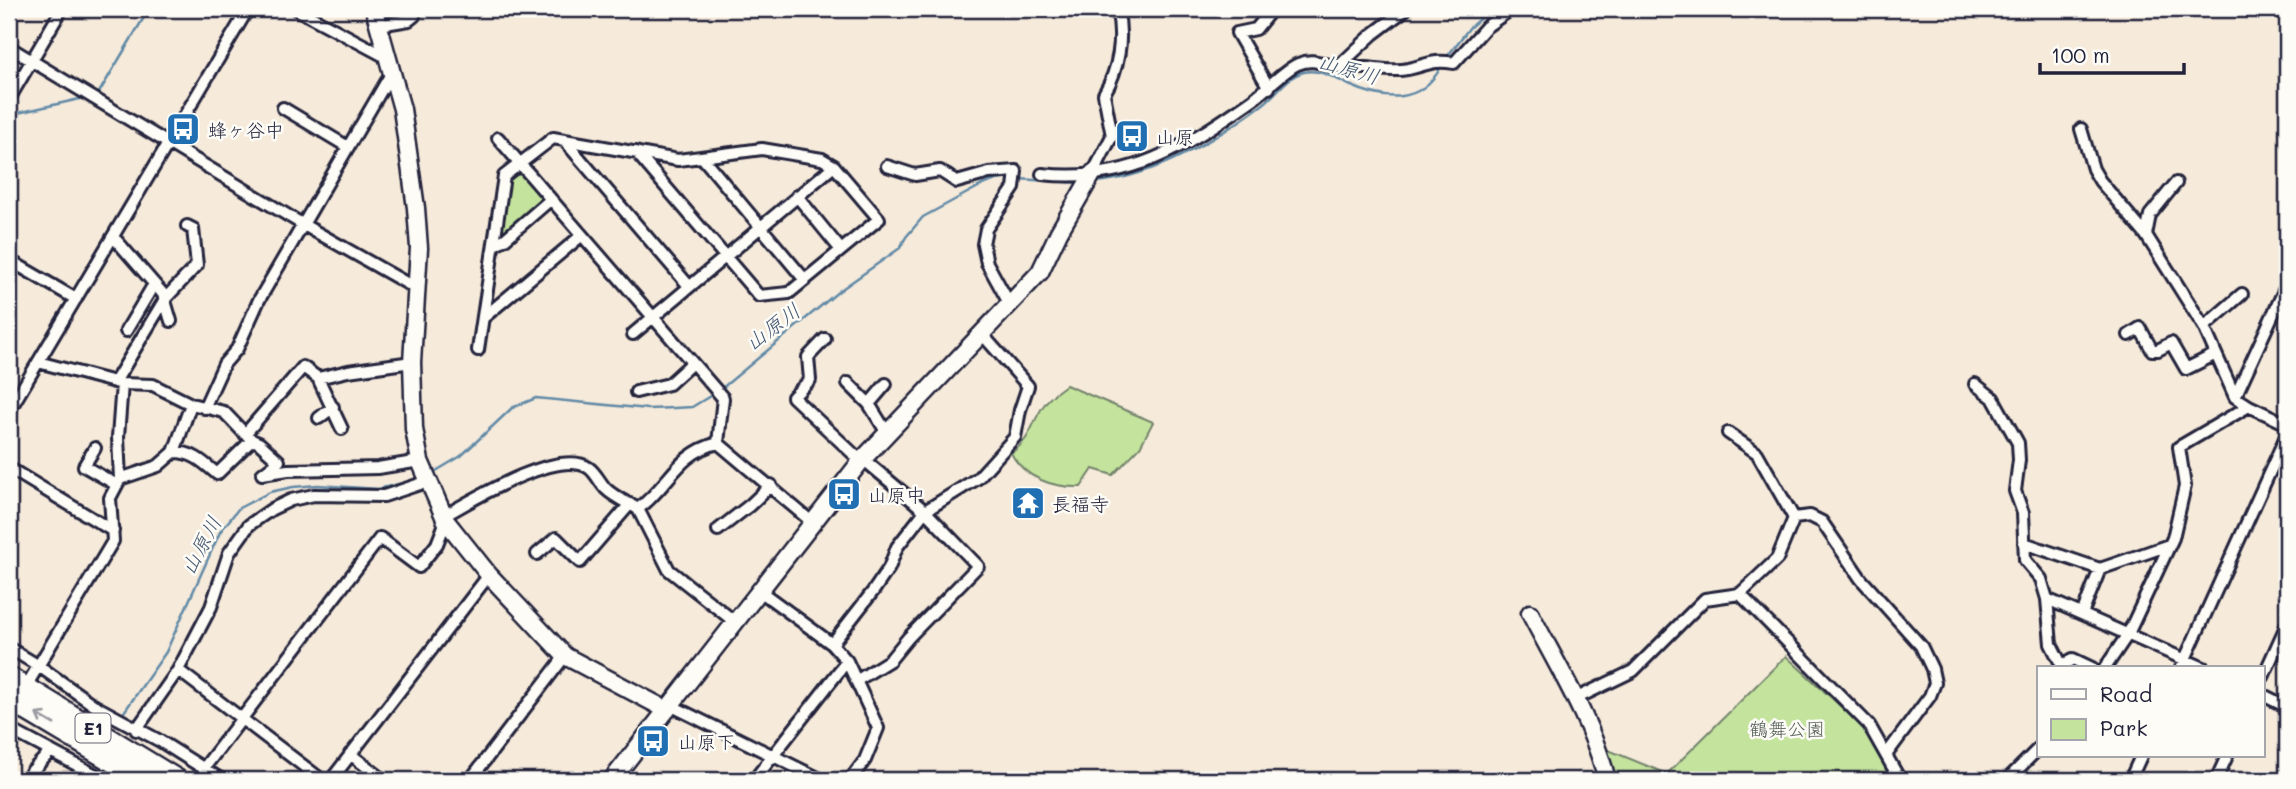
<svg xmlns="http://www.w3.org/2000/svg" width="2296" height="789" viewBox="0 0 2296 789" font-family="Mali,'Klee One',sans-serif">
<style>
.green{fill:#c4e49d;stroke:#73836c;stroke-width:2}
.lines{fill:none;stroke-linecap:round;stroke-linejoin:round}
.stream{stroke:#628aa7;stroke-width:2.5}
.street-casing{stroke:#22223b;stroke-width:16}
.secondary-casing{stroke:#22223b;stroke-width:21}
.highway-casing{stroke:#22223b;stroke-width:26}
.street{stroke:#fdfcf7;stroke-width:10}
.secondary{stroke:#fdfcf7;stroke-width:16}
.highway{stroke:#fdfcf7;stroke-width:21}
.oneway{stroke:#9a9aa2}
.labels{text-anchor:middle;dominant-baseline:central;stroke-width:5;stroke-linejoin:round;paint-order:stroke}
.shield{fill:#fdfcf7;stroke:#646373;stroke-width:2}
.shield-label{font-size:18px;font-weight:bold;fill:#22223b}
.poi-label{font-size:19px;fill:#22223b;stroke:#fdfcf7;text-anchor:start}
.park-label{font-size:19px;fill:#535c58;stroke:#fdfcf7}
.water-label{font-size:21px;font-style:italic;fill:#425671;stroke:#fdfcf7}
</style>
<rect width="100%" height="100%" fill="#f6eada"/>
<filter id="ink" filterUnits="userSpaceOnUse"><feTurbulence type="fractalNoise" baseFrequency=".0143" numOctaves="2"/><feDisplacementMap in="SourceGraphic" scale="14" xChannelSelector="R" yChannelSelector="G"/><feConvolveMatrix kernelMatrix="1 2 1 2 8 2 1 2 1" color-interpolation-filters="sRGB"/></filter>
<g filter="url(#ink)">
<path class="green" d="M514 175H521L541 198 540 203 505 234 502 232 508 180Z
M1066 385 1153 422 1140 447 1113 475 1093 469 1081 487C1053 488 1024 478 1011 453 1032 439 1031 423 1044 405 1050 396 1058 391 1066 385Z
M1786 656 1865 729 1893 780H1615L1606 749 1667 774Z"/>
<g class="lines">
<path class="stream" d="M1446 58 1470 27 1491 9
M97 96 149 9
M9 115 84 98
M1018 179 1081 183
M1094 182C1153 178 1215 140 1262 105 1275 96 1288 75 1304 72 1319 68 1336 79 1349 85 1385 101 1420 105 1441 67
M721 389 839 291 900 248 906 237 923 217 982 185 996 180 1011 178
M431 474 461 456 512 408 536 398 648 409 674 408 692 407 715 393
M122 715 166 652 220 532 239 508 270 492 293 487 318 485 378 489 415 480"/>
<g class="street-casing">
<path id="street" d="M296 9 388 58
M379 25 409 20 414 16 415 9
M9 47 302 224 417 289
M1338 67 1373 34 1406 9
M1269 88 1237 33 1256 29 1272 9
M9 99 62 9
M283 108 348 147
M2081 129 2093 169 2100 181 2146 235 2204 327
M498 138 723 398 718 443 813 523
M564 140 689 286
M702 157 805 280
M887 166 915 175 940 171 957 182 989 173 1016 171 1014 188 986 229 983 244 987 263 1009 303
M1093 173 1112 136 1104 94C1119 69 1124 38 1117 9
M1042 174C1128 184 1185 147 1252 100 1266 90 1284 70 1298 64 1314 57 1323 65 1339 67 1348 68 1357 68 1366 68 1379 69 1395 72 1408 69 1428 65 1432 59 1454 63L1486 27 1511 9
M797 196 841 250
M2146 235 2150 215 2176 183
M112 238 117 241 163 294 171 321
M494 245 505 239 550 200
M9 260 76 299
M2242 294 2204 327 2235 397 2249 406 2287 424
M483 318 581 236
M126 331 154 284
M633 334 834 166
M2129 335 2140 328 2152 350H2158L2171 343 2186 369 2216 354
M825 339 808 357 810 380 793 397 861 461
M478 350 504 176 553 138 678 160 762 149 822 159 834 166 879 219 789 293 759 296 636 152
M38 362 122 384 153 385 191 404 224 412 245 434 303 367 318 378 348 371 412 362
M318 378 342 429
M115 382 165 299 197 265 193 229 187 226
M848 383 869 404
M886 384 869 404 887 433
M1975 384 1993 398 2018 443 2019 460 2015 491 2023 513 2025 560 2041 579 2047 599 2051 644 2063 668
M636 392 669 384 691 364
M2235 397 2287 284
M204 408 224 364 237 349 259 300 392 72
M9 411 248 9
M319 418 333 407
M1728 433 1757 453 1794 518 1810 516 1822 522 1861 579 1921 646 1932 669 1935 683 1930 696 1886 755
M252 440 259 443 279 461 262 474 288 470 378 468 420 461
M95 448 84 466 117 485
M174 452C193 452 203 462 217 474L252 440 247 435
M9 468 113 531
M120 479 118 437 122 384
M638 509 669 570 735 622
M444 516C472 500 559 447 589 468 596 473 600 483 606 489 614 497 628 503 638 509 671 484 676 454 718 443
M718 530 750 505 771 485
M2024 543 2100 569 2169 545
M537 554 556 538 580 562 630 504
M760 591 832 644 847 661 878 728 865 760 850 780
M1740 594 1777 559 1794 518
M2047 599 2204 668
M2082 614 2100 569
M832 644 874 590 889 568 897 547 925 511 978 478 1015 437 1020 410 1028 386 981 333
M9 648 39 666 95 706 160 741 222 780
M2061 666 2073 659 2092 668
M2105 668 2128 634 2173 538 2185 486 2179 447 2249 406
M2181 668 2287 434
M178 670 322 780
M2263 677 2287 624
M31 678 113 541 110 498 120 479 158 466 174 452 191 404
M856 681 890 660 908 638 978 566 925 511 863 459
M2263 695 2287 707
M1575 699 1633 671 1705 599 1740 594 1869 725 1900 780
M670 705 822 780
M9 729 105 780
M136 730 178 670 211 607 229 553 249 525 272 509 291 500 314 495 384 496 429 481
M350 754 384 780
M204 768 380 538 419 567 437 544 446 521
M29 780 31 772 51 751
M331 780 489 575
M470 780 565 656
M754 780 847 661
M2007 780 2039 748
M2130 780 2141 756
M2216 780 2227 756"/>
</g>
<g class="secondary-casing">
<path id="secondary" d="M374 9 402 109 416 208 419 248 412 362 414 429 420 461 446 521 489 575 565 656 667 710
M1530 613C1558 667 1592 721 1607 780
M612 780 861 461 1040 272 1059 232 1093 173"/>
</g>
<g class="highway-casing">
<path id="highway" d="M9 678 176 780
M9 699 145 780"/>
</g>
<use href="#street" class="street"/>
<use href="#secondary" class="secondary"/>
<use href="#highway" class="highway"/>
</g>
<defs><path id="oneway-shaft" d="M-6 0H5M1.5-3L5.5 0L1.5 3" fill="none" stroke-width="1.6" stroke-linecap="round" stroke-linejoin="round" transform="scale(1.75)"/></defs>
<use class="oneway" href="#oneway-shaft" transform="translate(45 719) rotate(-150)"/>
</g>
<defs>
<g id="bus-square" transform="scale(1.75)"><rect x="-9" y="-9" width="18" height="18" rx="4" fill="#1f6fb2" stroke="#fdfcf7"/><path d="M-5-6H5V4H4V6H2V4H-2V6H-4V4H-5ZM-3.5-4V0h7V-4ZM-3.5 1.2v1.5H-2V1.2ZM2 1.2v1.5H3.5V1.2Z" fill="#fff"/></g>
<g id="temple-square" transform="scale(1.75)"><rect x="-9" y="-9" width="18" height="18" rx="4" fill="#1f6fb2" stroke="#fdfcf7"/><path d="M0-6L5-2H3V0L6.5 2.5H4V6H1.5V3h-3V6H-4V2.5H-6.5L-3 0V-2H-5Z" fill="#fff"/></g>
</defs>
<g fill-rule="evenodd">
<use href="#bus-square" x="183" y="129"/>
<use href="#bus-square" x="1132" y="136"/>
<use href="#bus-square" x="844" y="494"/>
<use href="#temple-square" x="1028" y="503"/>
<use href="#bus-square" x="653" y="741"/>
</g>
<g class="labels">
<rect class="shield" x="75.5" y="713.5" width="35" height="29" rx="5"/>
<g class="shield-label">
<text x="93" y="728">E1</text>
</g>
<g class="poi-label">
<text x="208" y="129">蜂ヶ谷中</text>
<text x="1156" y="136">山原</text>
<text x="868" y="494">山原中</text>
<text x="1052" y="503">長福寺</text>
<text x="678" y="741">山原下</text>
</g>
<g class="park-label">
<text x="1787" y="728">鶴舞公園</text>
</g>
<g class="water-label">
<text transform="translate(1349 68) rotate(16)">山原川</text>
<text transform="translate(772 326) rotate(-37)">山原川</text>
<text transform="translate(200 545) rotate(-62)">山原川</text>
</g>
</g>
<rect width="2296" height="789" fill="none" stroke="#fdfcf7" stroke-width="35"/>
<rect x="18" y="18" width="2261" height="754" fill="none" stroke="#22223b" stroke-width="2.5" filter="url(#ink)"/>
<rect x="2037" y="666" width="228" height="91" fill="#fdfcf7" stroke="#a5a5ac" stroke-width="2"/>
<rect x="2051" y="689" width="35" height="10" fill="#fdfcf7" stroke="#a5a5ac" stroke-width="2"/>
<text x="2100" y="702" font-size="21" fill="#22223b">Road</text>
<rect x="2051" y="719" width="35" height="21" fill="#c4e49d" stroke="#a5a5ac" stroke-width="2"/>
<text x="2100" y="736" font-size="21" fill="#22223b">Park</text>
<path d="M2040 63v10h144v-10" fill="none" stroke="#22223b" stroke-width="3.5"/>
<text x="2051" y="63" font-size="21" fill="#22223b" stroke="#fdfcf7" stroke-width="5" paint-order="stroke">100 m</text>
</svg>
